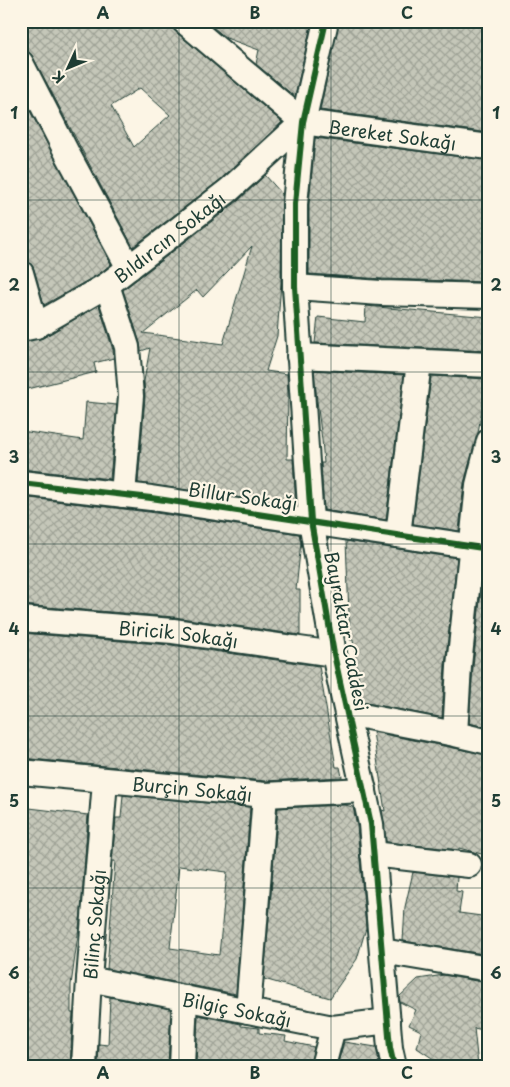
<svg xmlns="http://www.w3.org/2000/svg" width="510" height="1087" viewBox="0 0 510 1087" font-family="'Playpen Sans',sans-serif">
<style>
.building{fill:url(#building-cross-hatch);stroke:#1f3d34;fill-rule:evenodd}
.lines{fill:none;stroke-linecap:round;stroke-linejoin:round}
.minor-casing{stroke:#1f3d34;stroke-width:28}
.minor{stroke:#fcf5e5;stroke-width:24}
.cycleway-casing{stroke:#fcf5e5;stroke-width:9}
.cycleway{stroke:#1b5e20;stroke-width:6}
.grid{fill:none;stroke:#1f3d34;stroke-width:1;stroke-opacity:0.55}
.labels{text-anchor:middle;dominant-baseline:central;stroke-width:4.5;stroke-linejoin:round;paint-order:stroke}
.street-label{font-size:18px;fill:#1f3d34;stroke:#fcf5e5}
.neatline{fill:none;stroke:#1f3d34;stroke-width:2}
.grid-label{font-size:16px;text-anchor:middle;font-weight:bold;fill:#1f3d34}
</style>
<defs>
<pattern id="building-cross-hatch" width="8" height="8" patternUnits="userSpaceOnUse" patternTransform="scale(1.25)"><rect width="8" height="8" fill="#c5c7b9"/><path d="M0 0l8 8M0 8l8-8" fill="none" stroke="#9fa397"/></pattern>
</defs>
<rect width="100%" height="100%" fill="#fcf5e5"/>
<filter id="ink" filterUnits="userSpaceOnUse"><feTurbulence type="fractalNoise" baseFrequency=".02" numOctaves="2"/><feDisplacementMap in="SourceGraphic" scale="10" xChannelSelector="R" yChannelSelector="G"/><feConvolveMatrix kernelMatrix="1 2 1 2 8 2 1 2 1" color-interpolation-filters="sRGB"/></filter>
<g filter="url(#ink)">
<path class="building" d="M21 21H168L175 31 282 122 220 180 133 247 33 57 28 51 21 49ZM140 88 170 115 134 147 111 106Z
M206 21H312L295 97 256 64 259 50 226 38Z
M339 21H489V133L320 110Z
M21 94 111 264 99 274 44 305 34 269 30 263 21 260Z
M315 138 486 160 485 164 489 165V282L382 279 309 274V205Z
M265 175 282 194 281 282 277 336 266 371 287 374 288 393 287 459H293L296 506 138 483 145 397 144 381 150 348 141 351 140 343 123 290 238 201ZM252 246 223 344 143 333 197 290 203 297Z
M99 305 113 350 114 358 94 363 96 372 28 389V387H21V342L43 338Z
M366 306 489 317V351L315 343 318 317 365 322Z
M314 370 404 375 386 520 324 510 321 463H324L322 440 317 401Z
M431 376 487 379 478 433 464 483 459 531 413 524Z
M86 402 117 405 110 479 21 469V431L83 440Z
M21 497 149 512 299 534 301 542 296 590H300V635L174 617 21 605Z
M346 541 457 558 445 665 442 718 362 702 353 640H350Z
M484 562H489V728L469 723 473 667Z
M21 633 171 645 319 666 336 767H340L342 777 265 781 21 758Z
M373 732 489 755V856L459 848V850L386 842 382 810 385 811Z
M123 795 250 807 236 994 107 969 115 861H112L116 818H121ZM179 866 227 872 219 955 170 948Z
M345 805 353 807 357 826 366 928 357 959 330 998 264 979 278 808Z
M21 807 88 815 81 913 71 985V1013H73L70 1066H21V898L28 861 21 860Z
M413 872 457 877 456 891 462 892 459 913 489 917V955L403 941 405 907Z
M444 975 487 983 483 1030 474 1028 478 1066H444L417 1048 421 1031 409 1025 416 1010 400 1002 399 997 418 979Z
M110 997 171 1009 168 1066H98L99 1044 108 1045Z
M198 1015 241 1024V1026L259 1028V1033L286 1036 285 1041 314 1047 310 1066H196Z
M344 1042 376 1047 379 1060 378 1066H337Z"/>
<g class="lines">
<g class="minor-casing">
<g id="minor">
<path id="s1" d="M184 21 303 122 489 147"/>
<path d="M326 21 303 122 295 204V287L311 521 334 654 371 824 390 1048 394 1066"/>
<path d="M21 63 68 155 129 268"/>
<path d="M21 273 36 326"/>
<path d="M107 285 127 347 131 396 123 495"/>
<path d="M295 287 381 293 489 296"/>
<path id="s2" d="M21 329 36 326 107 285 229 190 303 122"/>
<path d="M299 356 489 365"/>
<path d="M489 441 478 485 459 666 455 734 489 742"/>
<path d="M21 483 151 498 489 549"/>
<path d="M398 535 419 362"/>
<path id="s3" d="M21 619 173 631 334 654"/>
<path d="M347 713 455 734"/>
<path id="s4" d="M21 772 265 795 364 790"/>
<path d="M373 854 469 865"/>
<path d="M382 951 489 969"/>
<path id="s5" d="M89 979 333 1028 388 1021"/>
<path d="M248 1011 265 795"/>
<path id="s6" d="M84 1066 89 979 105 781"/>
<path d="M182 1066 185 998"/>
<path d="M323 1066 333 1028"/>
</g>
</g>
<use href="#minor" class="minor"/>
<g class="cycleway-casing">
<path id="cycleway" d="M326 21 303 122 295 204V287L311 521 334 654 371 824 390 1048 394 1066
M21 483 151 498 489 549"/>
</g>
<use href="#cycleway" class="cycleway"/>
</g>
</g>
<path class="grid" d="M179 21V1066M331 21V1066M21 200H489M21 372H489M21 544H489M21 716H489M21 888H489"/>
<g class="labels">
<g class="street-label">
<text stroke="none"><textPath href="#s1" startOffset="246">Bereket Sokağı</textPath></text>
<text stroke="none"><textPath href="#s2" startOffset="176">Bıldırcın Sokağı</textPath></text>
<text transform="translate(243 496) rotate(8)">Billur Sokağı</text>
<text transform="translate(347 631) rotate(79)">Bayraktar Caddesi</text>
<text stroke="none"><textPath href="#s3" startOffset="158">Biricik Sokağı</textPath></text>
<text stroke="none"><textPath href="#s4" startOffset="172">Burçin Sokağı</textPath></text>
<text stroke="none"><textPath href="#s6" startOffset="142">Bilinç Sokağı</textPath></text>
<text stroke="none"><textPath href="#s5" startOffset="151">Bilgiç Sokağı</textPath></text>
</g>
</g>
<rect width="510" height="1087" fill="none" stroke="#fcf5e5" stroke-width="55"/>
<g transform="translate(68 68) rotate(226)" stroke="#fcf5e5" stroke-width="4" paint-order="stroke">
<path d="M0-4L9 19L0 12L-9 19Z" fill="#1f3d34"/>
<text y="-8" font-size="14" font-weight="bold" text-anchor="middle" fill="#1f3d34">K</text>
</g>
<rect x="28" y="28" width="454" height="1032" class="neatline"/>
<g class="grid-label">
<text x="103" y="19">A</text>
<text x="255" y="19">B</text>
<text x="407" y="19">C</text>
<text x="14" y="119">1</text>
<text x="496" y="119">1</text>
<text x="14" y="291">2</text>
<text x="496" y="291">2</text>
<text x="14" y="463">3</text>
<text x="496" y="463">3</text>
<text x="14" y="635">4</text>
<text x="496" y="635">4</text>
<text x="14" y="807">5</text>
<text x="496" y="807">5</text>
<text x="14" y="979">6</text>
<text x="496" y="979">6</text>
<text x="103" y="1079">A</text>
<text x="255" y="1079">B</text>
<text x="407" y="1079">C</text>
</g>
</svg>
